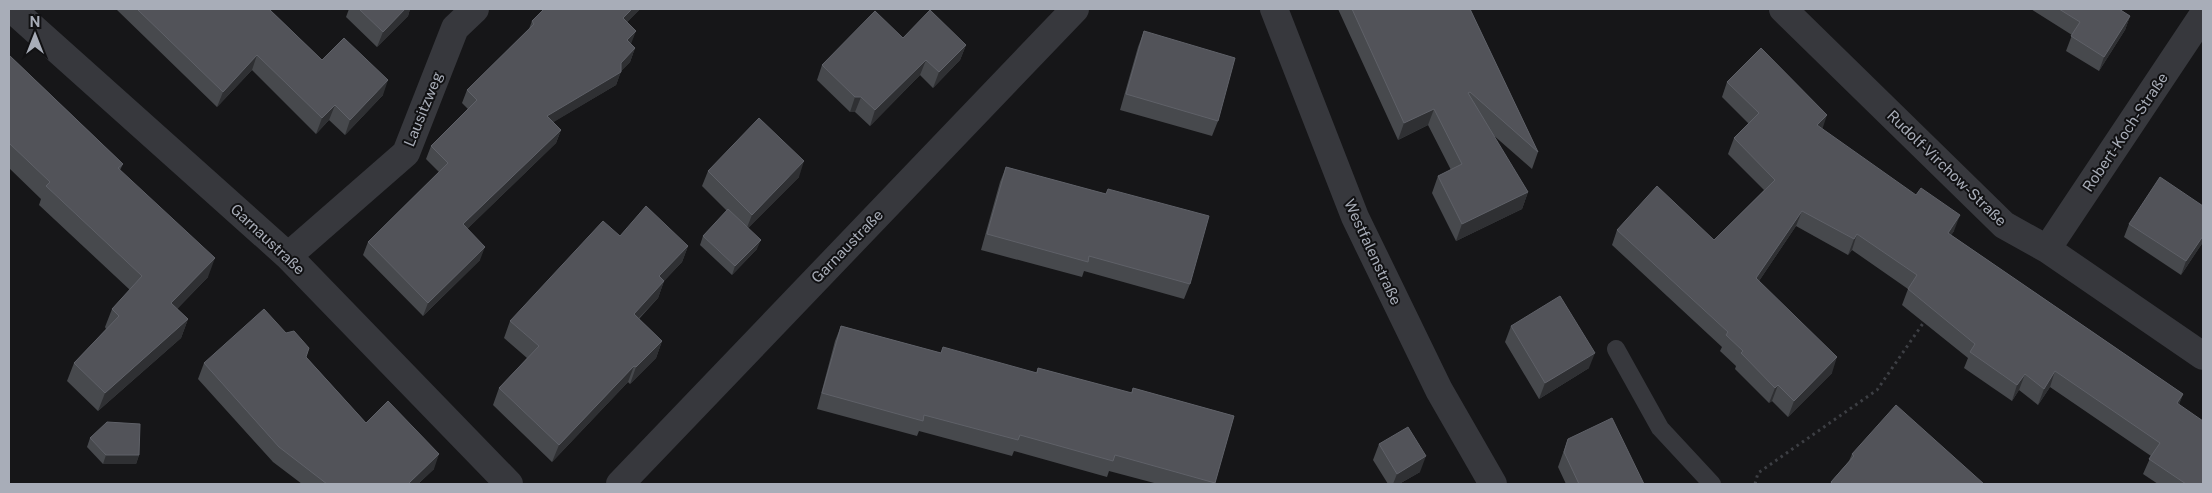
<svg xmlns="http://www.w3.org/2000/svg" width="2212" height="493" viewBox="0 0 2212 493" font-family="'Public Sans',sans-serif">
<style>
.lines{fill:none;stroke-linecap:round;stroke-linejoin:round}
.path{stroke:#3d3f44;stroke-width:3;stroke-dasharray:2.5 4;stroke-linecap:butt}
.lane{stroke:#37383d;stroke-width:18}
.street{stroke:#37383d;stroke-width:28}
.wall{fill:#47494d}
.shaded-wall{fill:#2f3033}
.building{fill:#525359;stroke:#5f6168}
.labels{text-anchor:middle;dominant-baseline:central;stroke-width:4;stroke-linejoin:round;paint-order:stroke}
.street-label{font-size:15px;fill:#a8adb8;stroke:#111113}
</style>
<rect width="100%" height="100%" fill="#161618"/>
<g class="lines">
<path class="path" d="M1755 484 1758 473 1877 390 1926 319"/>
<path class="lane" d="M1616 349 1660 428 1712 484"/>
<path class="street" d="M12 9 288 256 509 484
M1274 9 1355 217 1439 390 1493 484
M1783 9 2004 225 2047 249 2203 356
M2047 249 2203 15
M288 256 406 153 455 28 475 9
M620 484 1075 9"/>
</g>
<path class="wall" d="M116 9H269L322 60 383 95 345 135 329 120 316 134 252 70 217 107Z
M349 9H410L408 16 377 47 346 17Z
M544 9H640L627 22 631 44 635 48 630 62 621 71 616 85 553 122 561 130 556 143 467 229 480 260 423 316 363 255 368 242 439 172 426 159 431 146 468 109 462 103 467 90 529 29 532 21Z
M1338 9H1470L1538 152 1532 169 1492 134 1528 192 1522 209 1456 241 1432 193 1438 176 1451 170 1428 125 1398 140Z
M2031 9H2119L2130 16 2125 30 2099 71 2066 51 2072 35Z
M1144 31 1218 121 1212 136 1120 110 1138 47Z
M903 38 966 45 960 60 933 88 920 75 870 126 855 112H850L817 80 822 65Z
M9 55 123 164 120 170 208 277 177 309 188 319 181 338 98 411 67 381 74 363 106 329 105 327 112 309 130 290 39 205 41 199 9 168Z
M1727 82 1822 129 1954 231 1951 235 2183 394 2179 404 2203 484H2158L2143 474 2151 456 2050 387 2038 405 2019 390 2012 401 1964 368 1968 358 1902 305 1908 289 1852 250 1848 255 1796 226 1759 281 1832 373 1788 417 1772 401 1769 403 1735 369 1736 366 1720 351 1722 347 1612 245 1617 230 1714 240 1764 190 1728 154 1734 138 1749 124 1722 97Z
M1006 167 1106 194 1190 284 1184 299 1084 271 1082 277 981 250 1000 182Z
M708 171 799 177 748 228 757 249 732 275 700 245 703 236 727 211 702 186Z
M2129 224 2203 242 2181 275 2124 237Z
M620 236 688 246 682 262 664 281 658 298 639 319 662 341 656 358 630 384 628 382 552 462 493 405 499 388 527 358 504 338 510 321Z
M841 326 941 353 1036 373 1038 368 1131 393 1133 388 1234 416 1214 484H1158L1109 471 1107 477 1014 451 1012 456 919 431 917 436 817 409 835 341Z
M1511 326 1589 368 1539 399 1505 342Z
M306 357 366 423 434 469 418 484H302L273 462 198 379 204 363Z
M90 438 139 455 136 464H103L87 447Z
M1568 439 1644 484H1566L1558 467Z
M1379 444 1420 472 1399 484H1388L1373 460Z
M1852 454 1984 484H1830L1831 482 1849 461Z"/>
<path class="shaded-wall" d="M405 9H410L408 16 377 47 383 32Z
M632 9H640L618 31 623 18Z
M2130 16 2125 30 2099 71 2104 57Z
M636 31 631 44 627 40Z
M966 45 960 60 933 88 939 72Z
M635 48 630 62 620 72H621L616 85 542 129 547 116 621 63Z
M257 55 252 70 217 107 223 92Z
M926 60 920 75 870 126 875 110Z
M388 80 383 95 345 135 350 120Z
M855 97H861L855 112H850Z
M335 105 329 120 316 134 322 118Z
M1434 109 1428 125 1398 140 1404 123Z
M1827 115 1822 130 1817 125Z
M561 130 556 143 458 238 463 224Z
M804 161 799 177 746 230 752 215Z
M1528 192 1522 209 1456 241 1462 224Z
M1802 211 1796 226 1751 293 1756 278Z
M1960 215 1954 231 1942 248 1948 233Z
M1857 234 1852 250 1848 255 1854 239Z
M2203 236V242L2181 275 2186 261Z
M761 240 757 249 732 275 735 266Z
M688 246 682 262 664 281 658 298 627 330 634 314 659 276Z
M485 247 480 260 423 316 428 303Z
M215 258 208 277 164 322 171 303Z
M188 319 181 338 98 411 105 393Z
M662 341 656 358 630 384 636 367Z
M1595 353 1589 368 1539 399 1545 383Z
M1837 357 1832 373 1788 417 1794 401Z
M634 366 628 382 552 462 559 445Z
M2055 371 2050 387 2038 405 2044 389Z
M2025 374 2019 390 2012 401 2017 385Z
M1778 385 1772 401 1769 403 1775 388Z
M2183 394 2177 410V403Z
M439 454 434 469 418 484H408Z
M106 455H139L136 464H103Z
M1426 456 1420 472 1399 484H1393L1397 474Z"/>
<path class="building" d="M137 9H269L322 60 344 38 388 80 350 120 335 105 322 118 257 55 223 92Z
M359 9H405L383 32Z
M544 9H632L623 18 636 31 627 40 635 48 621 63V72L547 116 561 130 463 224 485 247 428 303 368 242 448 163 431 146 477 100 467 90 534 24 532 21Z
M1352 9H1470L1538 152 1470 92 1468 93 1528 192 1462 224 1438 176 1462 164 1434 109 1404 123Z
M2059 9H2119L2130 16 2104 57 2071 36 2080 22Z
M930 10 966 45 939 72 926 60 875 110 861 97H855L822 65 875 11 903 38Z
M1144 31 1235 58 1218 121 1126 94Z
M1761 48 1827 115 1817 125 1916 195 1921 188 1960 215 1948 233 2183 394 2177 403 2203 421V484H2186L2149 459 2160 443 2055 371 2044 389 2025 374 2017 385 1970 352 1975 344 1908 289 1917 275 1857 234 1854 239 1802 211 1756 278 1837 357 1794 401 1778 385 1775 388 1741 353 1743 351 1726 335 1728 332 1617 230 1657 186 1714 240 1775 180 1734 138 1759 113 1727 82Z
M9 55 123 164 118 168 215 258 171 303 188 319 105 393 74 363 119 316 112 309 142 276 46 186 50 182 9 143Z
M759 118 804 161 752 215 708 171Z
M1006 167 1106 194 1108 189 1209 216 1190 284 1089 256 1088 262 987 234Z
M2160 177 2203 206V236L2186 261 2129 224Z
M646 206 688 246 659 276 664 281 634 314 662 341 636 367 634 366 559 445 499 388 539 346 510 321 603 221 620 236Z
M728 209 761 240 735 266 703 236Z
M1560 296 1595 353 1545 383 1511 326Z
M264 309 286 333 294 331 309 348 306 357 366 423 388 401 439 454 408 484H327L279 447 204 363Z
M841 326 941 353 943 347 1037 373 1038 368 1132 393 1133 388 1234 416 1215 483 1115 455 1113 461 1020 435 1018 440 924 415 923 421 822 393Z
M1896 405 1984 484H1833L1831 482 1854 456 1852 454Z
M1612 418 1644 484H1579L1564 452 1568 439Z
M107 422 140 424 139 455H106L90 438Z
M1408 427 1426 456 1397 474 1379 444Z"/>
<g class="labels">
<g class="street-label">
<text transform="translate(423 109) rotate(-68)">Lausitzweg</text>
<text transform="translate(2125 132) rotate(-56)">Robert-Koch-Straße</text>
<text transform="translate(1947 168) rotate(44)">Rudolf-Virchow-Straße</text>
<text transform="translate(268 239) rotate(43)">Garnaustraße</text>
<text transform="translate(847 246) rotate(-46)">Garnaustraße</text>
<text transform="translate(1373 252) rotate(65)">Westfalenstraße</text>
</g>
</g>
<rect width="2212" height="493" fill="none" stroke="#a8adb8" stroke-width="20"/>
<g transform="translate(35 35)" stroke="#111113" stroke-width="4" paint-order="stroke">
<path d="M0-4L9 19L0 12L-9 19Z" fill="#a8adb8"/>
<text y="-8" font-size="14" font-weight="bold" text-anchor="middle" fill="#a8adb8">N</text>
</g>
</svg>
